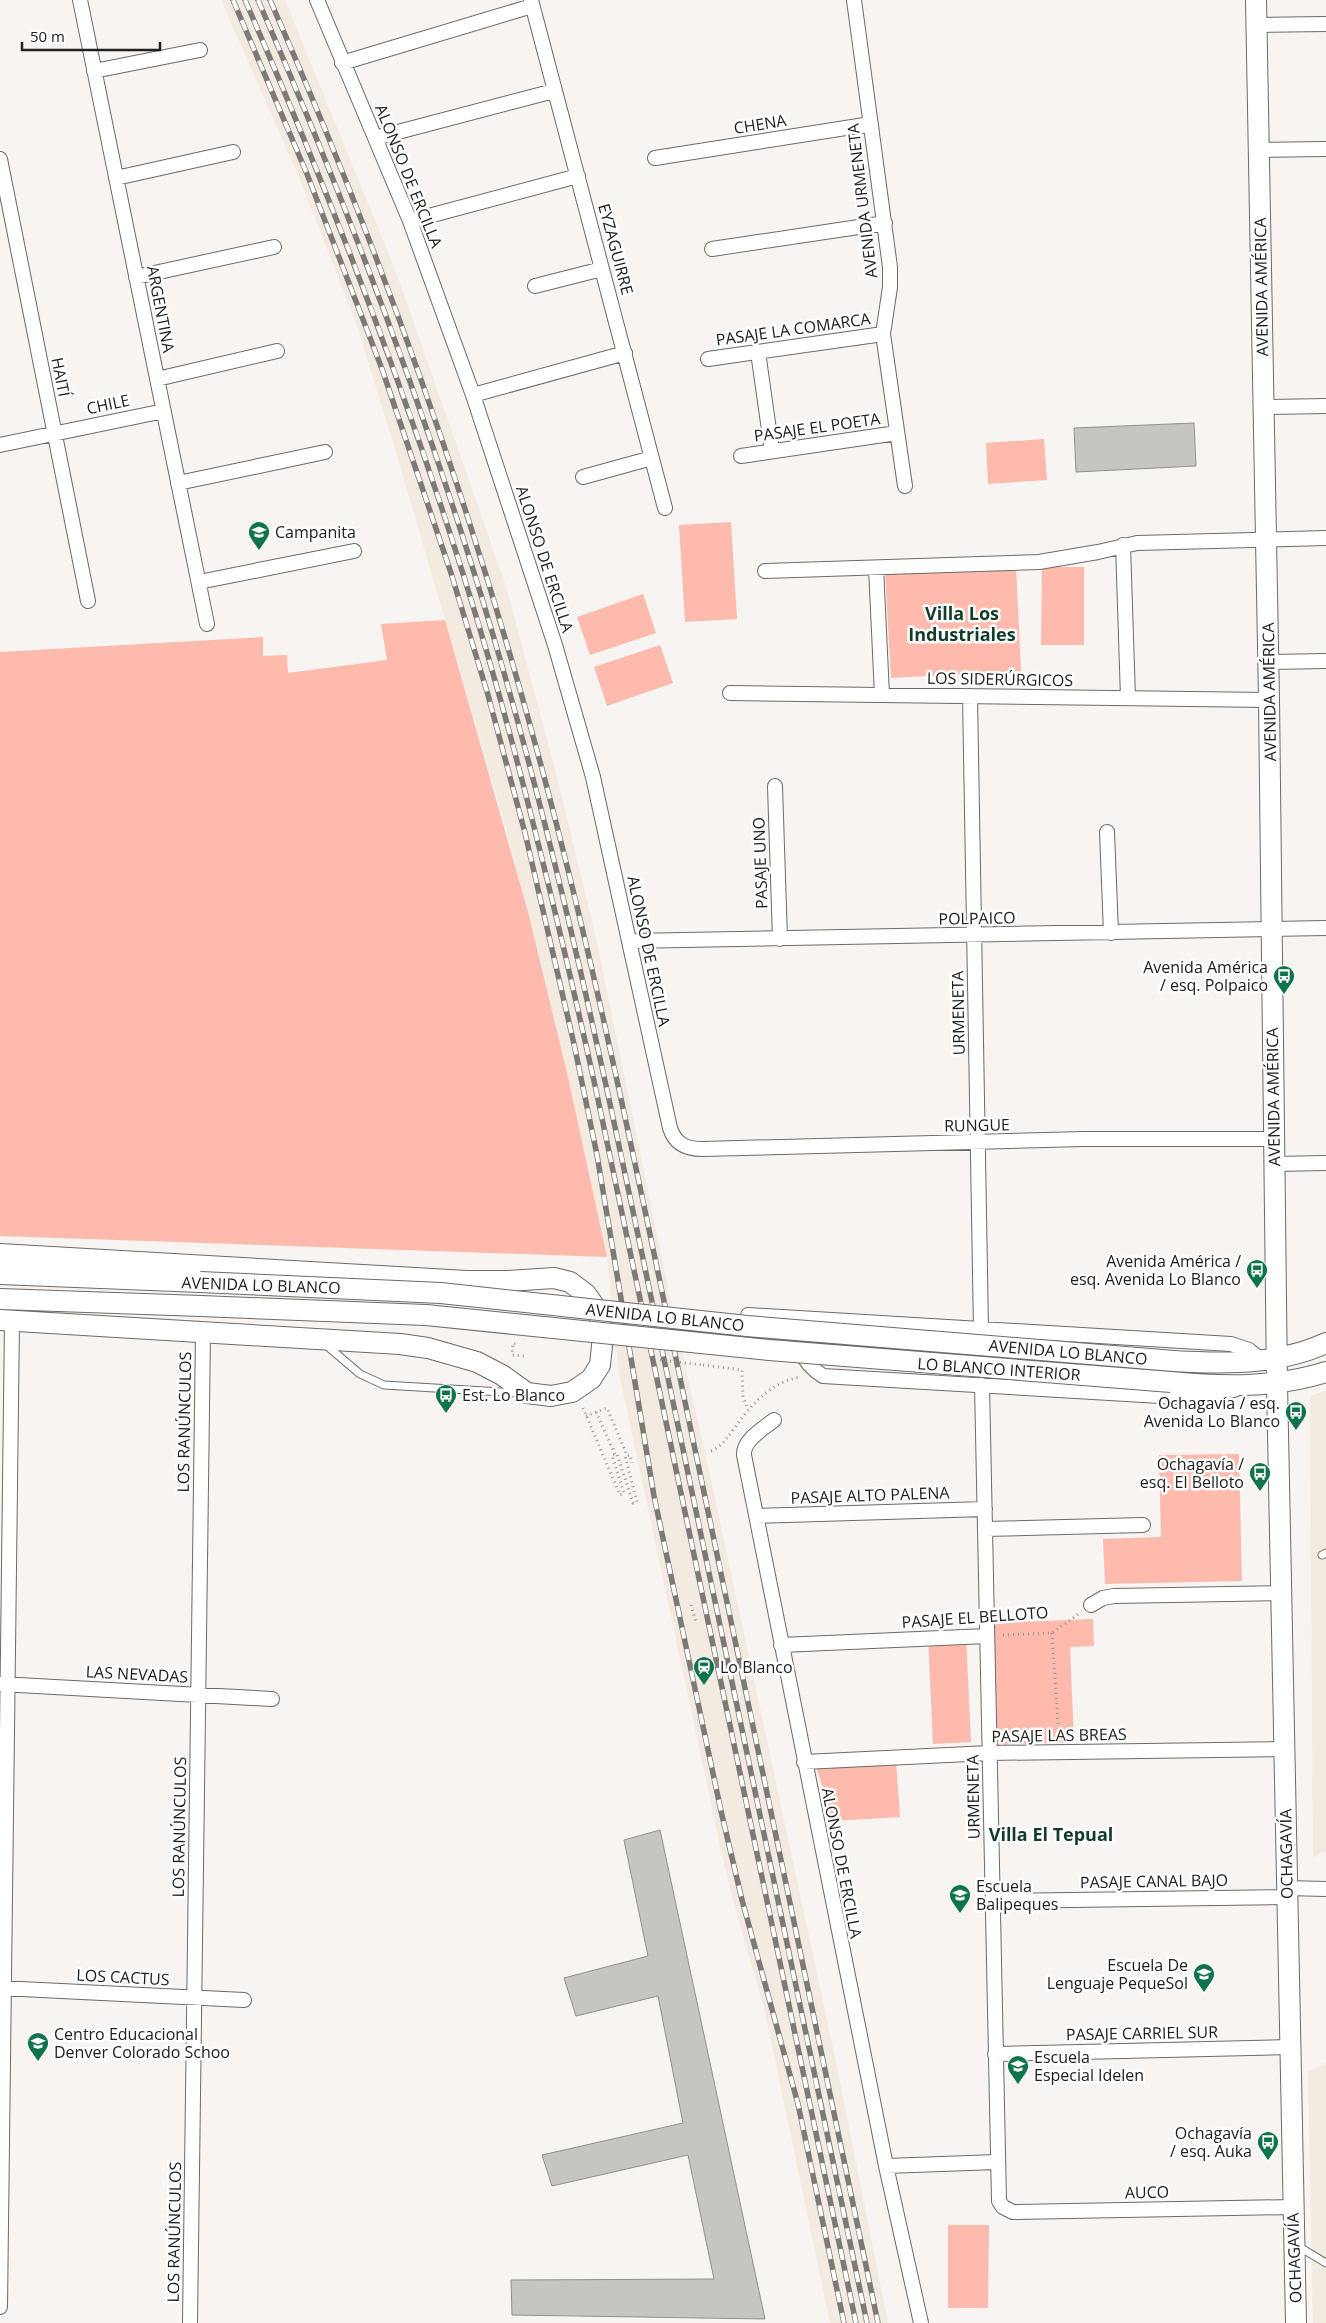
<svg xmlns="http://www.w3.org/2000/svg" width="1326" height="2323" viewBox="0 0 1326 2323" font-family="'Open Sans',sans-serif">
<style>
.built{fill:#f3eae0}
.green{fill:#fdbaad}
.building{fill:#c7c5c0;stroke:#91908c}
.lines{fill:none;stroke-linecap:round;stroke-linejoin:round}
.lane-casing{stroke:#6d6a67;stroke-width:9}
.street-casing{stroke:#6d6a67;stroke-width:16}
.secondary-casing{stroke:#6d6a67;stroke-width:22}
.path{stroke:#989593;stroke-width:3;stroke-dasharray:1 4;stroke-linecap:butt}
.lane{stroke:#fff;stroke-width:7}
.street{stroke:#fff;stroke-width:14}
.secondary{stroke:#fff;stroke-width:20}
.rail-casing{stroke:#7c7977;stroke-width:5.5}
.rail{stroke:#fff;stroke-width:4;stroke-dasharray:11;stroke-linecap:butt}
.secondary-bridge-casing{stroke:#6d6a67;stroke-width:22;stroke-linecap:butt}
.path-bridge{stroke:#989593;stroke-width:3;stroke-dasharray:1 4;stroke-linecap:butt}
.secondary-bridge{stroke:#fff;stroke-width:20}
.labels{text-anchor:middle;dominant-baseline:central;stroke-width:5;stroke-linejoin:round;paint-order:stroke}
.street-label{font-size:16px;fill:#22201f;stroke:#fff}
.poi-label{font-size:16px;fill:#22201f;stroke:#fff;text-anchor:start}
.neighbourhood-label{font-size:18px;font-weight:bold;fill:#113c28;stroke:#fff}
</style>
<rect width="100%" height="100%" fill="#f8f4f1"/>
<path class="built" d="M221 0H285L396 272 506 586 557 777 596 938 671 1303 708 1466 836 2062 888 2323H830L764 2007 735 1908 722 1855 619 1373 607 1257 568 1077 508 836 397 455 356 323 298 175Z
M1326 1391V1851L1313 1858 1310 1396Z
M1326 2063V2323H1313L1308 2072Z"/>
<path class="green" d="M1044 439 1047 480 988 484 986 443Z
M731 522 737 619 685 622 679 525Z
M1016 566 1021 671 891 678 885 573Z
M1042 567H1084V645H1041Z
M643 594 656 633 590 655 577 617Z
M445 620 528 912 568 1077 607 1257 0 1236V652L263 637V656L287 655 288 673 387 660 381 624Z
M660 645 673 683 607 706 594 667Z
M1239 1454 1242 1581 1105 1584 1103 1539 1161 1537 1159 1455Z
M1093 1619 1094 1646 1070 1647 1074 1742 995 1745 990 1623Z
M966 1635 971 1742 933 1744 928 1637Z
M896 1761 900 1817 833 1821 816 1766Z
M948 2225H989L988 2308H948Z"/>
<path class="building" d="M1194 423 1196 466 1076 472 1074 428Z
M660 1830 765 2319 512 2315 511 2280 714 2279 688 2155 552 2186 542 2155 683 2123 658 1996 576 2016 564 1978 648 1956 624 1840Z"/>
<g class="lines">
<g class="lane-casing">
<path id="lane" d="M326 1345 360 1374 384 1385 517 1393
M1322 1555 1326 1553
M1296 2245 1326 2263"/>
</g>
<g class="street-casing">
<path id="street" d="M80 0 207 624
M317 0 410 221 473 395 555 645 593 777 670 1128C675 1144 686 1149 702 1149L1084 1139H1273
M531 0 665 508
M854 0 890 267V287L883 334 905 486
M1256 25 1326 24
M342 63 532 6
M94 71 200 50
M375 138 554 91
M1259 150 1326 149
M655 158 871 124
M0 159 88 601
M116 178 233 152
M410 221 578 176
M712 249 885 223
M136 277 274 247
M535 286 602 269
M758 352 772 451
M708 359 883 334
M157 379 277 351
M473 395 625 353
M1263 407 1326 406
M0 445 164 411
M741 456 897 433
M583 477 652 458
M178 483 325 452
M1123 545 1128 698
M876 568 882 695
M765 571 1039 562 1098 552 1137 543 1326 538
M199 582 354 551
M1268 662 1326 661
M730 693 1269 700
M970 696 981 1329
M775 786 780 939
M1107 832 1111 933
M630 941 1326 928
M1274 1164 1326 1163
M748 1315 1231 1344 1249 1350 1262 1361
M808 1324C792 1344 803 1363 823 1376L1194 1398 1234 1390
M982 1385 999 2201 1003 2207 1013 2212 1292 2207
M774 1420C763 1429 743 1440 744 1455L886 2166 921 2323
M756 1516 985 1509
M985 1529 1143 1525
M1091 1605 1103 1598 1114 1596 1281 1593
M781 1645 987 1636
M0 1684 272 1699
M804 1762 989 1753 1284 1749
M1286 1888 1326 1889
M992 1901 1286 1897
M0 1988 244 2000
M995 2054 1289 2047
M886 2166 997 2162
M0 2307 12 1321
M190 2323 203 1332"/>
</g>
<g class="secondary-casing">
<path id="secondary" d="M1256 0 1269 700 1277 1384 1296 2323
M0 1254 467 1281H508L554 1278 570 1282 586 1294 599 1313 603 1336 600 1365 591 1379 572 1392 551 1396 527 1393 502 1375 477 1362 428 1348 400 1344 0 1320
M0 1274 200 1282
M0 1299 201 1306
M1174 1361C1226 1364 1278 1365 1326 1343
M1171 1382C1224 1387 1275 1388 1326 1372"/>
</g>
<path class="path" d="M515 1344 513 1343 512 1355 525 1356
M703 1365 742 1370 743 1397 748 1409
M583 1408 620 1495 624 1493 612 1455 617 1454 633 1503 637 1502 625 1456 630 1455 632 1463
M596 1412 615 1454
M586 1416 607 1408 627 1455
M711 1451C723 1446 728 1436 736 1426 752 1404 772 1381 801 1377
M691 1605 696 1623
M1052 1633 1059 1737
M1003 1635 1052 1633 1080 1613"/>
<use href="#lane" class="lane"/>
<use href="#street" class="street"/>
<use href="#secondary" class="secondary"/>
<g class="rail-casing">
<path id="rail" d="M233 0 307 174 382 369 451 573 488 695 525 833 574 1044 597 1155 654 1496 721 1811 742 1900 798 2104 844 2323
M245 0C344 227 433 459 500 698 536 828 567 959 596 1090L856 2323
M258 0C348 207 429 418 493 635 564 874 614 1120 665 1364 733 1684 799 2004 867 2323
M270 0C369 225 454 456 521 693 593 945 643 1203 697 1459 758 1747 817 2035 878 2323"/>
</g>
<use href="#rail" class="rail"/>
<g class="secondary-bridge-casing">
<path id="secondary-bridge" d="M200 1282 441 1293 747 1326 1174 1361
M201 1306 426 1315 769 1350 1171 1382"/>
</g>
<path class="path-bridge" d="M660 1360 703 1365"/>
<use href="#secondary-bridge" class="secondary-bridge"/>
</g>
<defs>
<g id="school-pin" transform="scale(1.125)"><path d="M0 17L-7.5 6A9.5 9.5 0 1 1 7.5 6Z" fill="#0f744c" stroke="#fff"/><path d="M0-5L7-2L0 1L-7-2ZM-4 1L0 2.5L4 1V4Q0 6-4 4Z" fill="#fff"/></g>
<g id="bus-pin" transform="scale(1.125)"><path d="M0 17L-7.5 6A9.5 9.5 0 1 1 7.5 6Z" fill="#0f744c" stroke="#fff"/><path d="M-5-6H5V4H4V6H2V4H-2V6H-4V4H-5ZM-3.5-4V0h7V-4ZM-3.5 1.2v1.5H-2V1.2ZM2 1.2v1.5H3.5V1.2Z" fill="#fff"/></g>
<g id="station-pin" transform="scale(1.125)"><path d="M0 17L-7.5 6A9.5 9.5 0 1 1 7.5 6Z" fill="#0f744c" stroke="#fff"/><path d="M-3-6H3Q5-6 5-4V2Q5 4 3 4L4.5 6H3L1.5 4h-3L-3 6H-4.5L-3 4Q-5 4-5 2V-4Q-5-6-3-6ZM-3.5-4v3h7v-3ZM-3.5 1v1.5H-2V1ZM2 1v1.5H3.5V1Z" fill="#fff"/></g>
</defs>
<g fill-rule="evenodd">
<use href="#school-pin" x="259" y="532"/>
<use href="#bus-pin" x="1284" y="976"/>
<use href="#bus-pin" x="1257" y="1270"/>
<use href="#bus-pin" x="446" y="1395"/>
<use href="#bus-pin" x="1296" y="1412"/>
<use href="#bus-pin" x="1260" y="1473"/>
<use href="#station-pin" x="704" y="1667"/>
<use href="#school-pin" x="960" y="1895"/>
<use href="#school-pin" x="1204" y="1974"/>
<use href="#school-pin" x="38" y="2043"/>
<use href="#school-pin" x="1018" y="2066"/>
<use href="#bus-pin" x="1268" y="2142"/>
</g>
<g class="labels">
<g class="street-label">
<text transform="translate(760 124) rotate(-9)">CHENA</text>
<text transform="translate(409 176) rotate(68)">ALONSO DE ERCILLA</text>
<text transform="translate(862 201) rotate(-97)">AVENIDA URMENETA</text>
<text transform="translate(616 249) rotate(75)">EYZAGUIRRE</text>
<text transform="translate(1261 287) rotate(-91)">AVENIDA AMÉRICA</text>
<text transform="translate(161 309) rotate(79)">ARGENTINA</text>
<text transform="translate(793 329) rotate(-8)">PASAJE LA COMARCA</text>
<text transform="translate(61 377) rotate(79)">HAITÍ</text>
<text transform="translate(108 404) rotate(-12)">CHILE</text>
<text transform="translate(817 427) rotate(-8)">PASAJE EL POETA</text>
<text transform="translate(545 559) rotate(72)">ALONSO DE ERCILLA</text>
<text transform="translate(1000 679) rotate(1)">LOS SIDERÚRGICOS</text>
<text transform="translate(1269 692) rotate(-91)">AVENIDA AMÉRICA</text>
<text transform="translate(760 863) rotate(-92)">PASAJE UNO</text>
<text transform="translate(977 918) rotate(-1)">POLPAICO</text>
<text transform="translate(649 951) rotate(78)">ALONSO DE ERCILLA</text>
<text transform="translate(958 1013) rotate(-91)">URMENETA</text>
<text transform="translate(1273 1097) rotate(-91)">AVENIDA AMÉRICA</text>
<text transform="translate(977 1125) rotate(-1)">RUNGUE</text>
<text transform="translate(261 1285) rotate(2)">AVENIDA LO BLANCO</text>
<text transform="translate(665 1317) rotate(6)">AVENIDA LO BLANCO</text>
<text transform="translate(1068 1352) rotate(5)">AVENIDA LO BLANCO</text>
<text transform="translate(999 1369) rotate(4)">LO BLANCO INTERIOR</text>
<text transform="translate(184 1422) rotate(-89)">LOS RANÚNCULOS</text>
<text transform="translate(870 1495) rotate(-2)">PASAJE ALTO PALENA</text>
<text transform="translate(975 1617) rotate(-4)">PASAJE EL BELLOTO</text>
<text transform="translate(137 1674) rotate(3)">LAS NEVADAS</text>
<text transform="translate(1059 1735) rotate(-1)">PASAJE LAS BREAS</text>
<text transform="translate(973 1797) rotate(-91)">URMENETA</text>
<text transform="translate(179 1827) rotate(-89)">LOS RANÚNCULOS</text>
<text transform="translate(1286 1854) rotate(-91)">OCHAGAVÍA</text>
<text transform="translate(842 1863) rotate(79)">ALONSO DE ERCILLA</text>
<text transform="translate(1154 1881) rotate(-1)">PASAJE CANAL BAJO</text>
<text transform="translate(123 1977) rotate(3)">LOS CACTUS</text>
<text transform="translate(1142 2033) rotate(-1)">PASAJE CARRIEL SUR</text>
<text transform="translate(1147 2192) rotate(-1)">AUCO</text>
<text transform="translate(174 2232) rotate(-89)">LOS RANÚNCULOS</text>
<text transform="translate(1294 2258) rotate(-92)">OCHAGAVÍA</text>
</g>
<g class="poi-label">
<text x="275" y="532">Campanita</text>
<text x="1268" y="967" text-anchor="end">Avenida América<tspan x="1268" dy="18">/ esq. Polpaico</tspan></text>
<text x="1241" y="1261" text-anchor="end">Avenida América /<tspan x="1241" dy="18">esq. Avenida Lo Blanco</tspan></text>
<text x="462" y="1395">Est. Lo Blanco</text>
<text x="1280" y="1403" text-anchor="end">Ochagavía / esq.<tspan x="1280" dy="18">Avenida Lo Blanco</tspan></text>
<text x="1244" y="1464" text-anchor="end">Ochagavía /<tspan x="1244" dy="18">esq. El Belloto</tspan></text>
<text x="720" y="1667">Lo Blanco</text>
<text x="976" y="1886">Escuela<tspan x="976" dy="18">Balipeques</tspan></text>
<text x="1188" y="1965" text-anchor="end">Escuela De<tspan x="1188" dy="18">Lenguaje PequeSol</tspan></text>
<text x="54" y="2034">Centro Educacional<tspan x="54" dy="18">Denver Colorado Schoo</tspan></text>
<text x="1034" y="2057">Escuela<tspan x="1034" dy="18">Especial Idelen</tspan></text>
<text x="1252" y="2133" text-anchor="end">Ochagavía<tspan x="1252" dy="18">/ esq. Auka</tspan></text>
</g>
<g class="neighbourhood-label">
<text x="962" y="613">Villa Los<tspan x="962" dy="21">Industriales</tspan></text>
<text x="1051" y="1834">Villa El Tepual</text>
</g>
</g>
<path d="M22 42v8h138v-8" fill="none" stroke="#22201f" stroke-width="2.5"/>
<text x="30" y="42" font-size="15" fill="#22201f" stroke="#ffffff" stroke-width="4" paint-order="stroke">50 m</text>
</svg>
